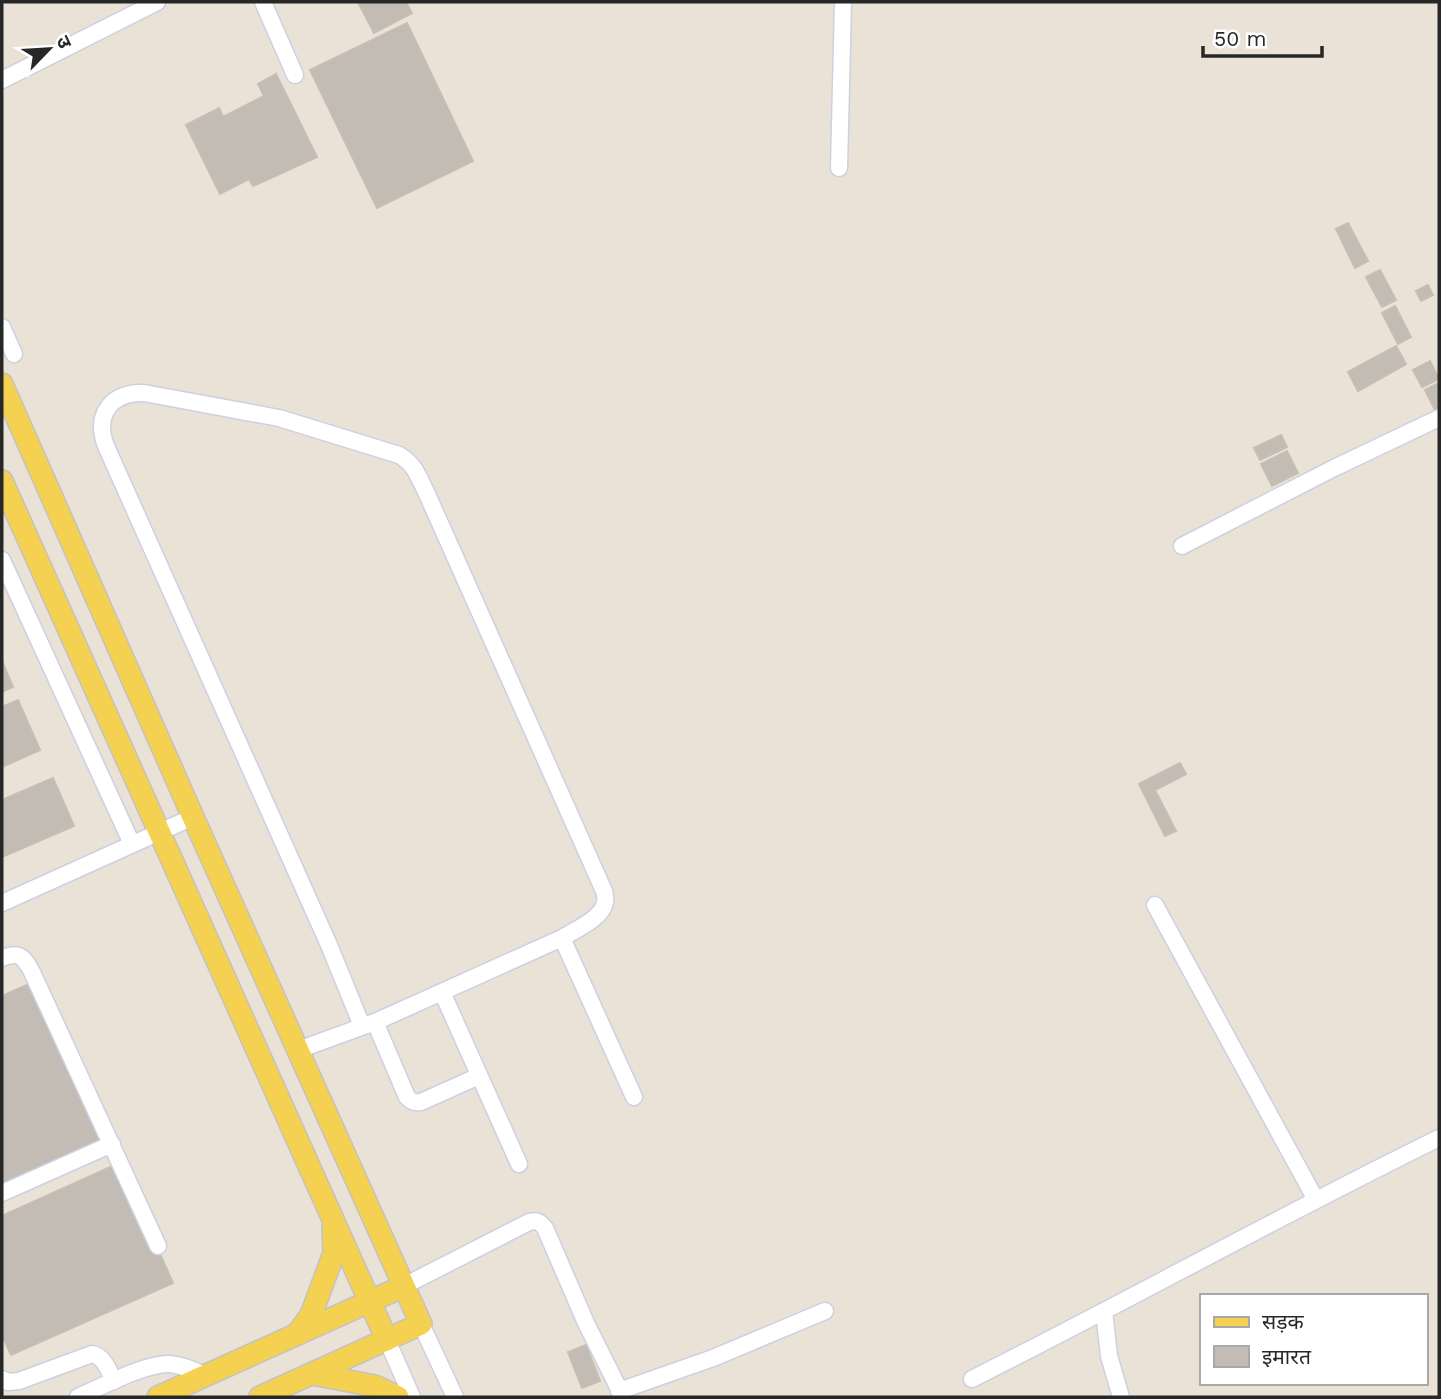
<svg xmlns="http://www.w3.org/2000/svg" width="1441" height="1399" viewBox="0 0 1441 1399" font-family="'Work Sans','Noto Sans Devanagari',sans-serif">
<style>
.building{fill:#c2bcb4;stroke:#c5beb1;stroke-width:2}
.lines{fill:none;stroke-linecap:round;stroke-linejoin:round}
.minor-casing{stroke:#ccd0e1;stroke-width:19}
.major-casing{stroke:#c3c3c3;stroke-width:24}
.minor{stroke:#fff;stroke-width:16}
.major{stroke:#f5d151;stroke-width:21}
</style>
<rect width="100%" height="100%" fill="#eae2d7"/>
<path class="building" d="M358 2H406L412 13 374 33Z
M407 23 473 161 377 208 310 70Z
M276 74 317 157 253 186 249 179 220 194 186 125 219 108 223 117 264 96 258 84Z
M1348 223 1368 261 1355 268 1336 229Z
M1380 270 1396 300 1382 307 1366 277Z
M1428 285 1433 295 1421 301 1416 291Z
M1395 306 1411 337 1398 344 1382 313Z
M1396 346 1406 364 1358 391 1348 372Z
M1430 361 1439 379 1422 387 1413 370Z
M1437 384 1439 389V411L1436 412 1425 390Z
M1281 435 1287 447 1260 460 1254 448Z
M1287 451 1298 473 1272 486 1261 464Z
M2 661 13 687 2 692Z
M18 700 40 750 2 767V707Z
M1180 763 1186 774 1155 790 1176 831 1165 836 1139 784Z
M53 778 74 826 2 857V800Z
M36 981 105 1140 2 1184V996Z
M119 1163 173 1283 11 1355 2 1335V1216Z
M586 1345 600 1381 582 1388 568 1352Z"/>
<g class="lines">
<g class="minor-casing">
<path id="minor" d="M263 2 295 75
M2 80 157 2
M839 168 843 2
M2 327 14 354
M1182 546 1334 468 1439 418
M2 560 132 844
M2 903 193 817
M1155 905 1316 1200
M562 938 634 1097
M2 958C19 952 22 955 31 970L158 1246
M442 992 519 1164
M375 1022 407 1097C412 1102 415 1103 421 1102L479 1076
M298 1050 375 1022 562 938C575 930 603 918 605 902 606 898 605 895 604 891L427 494C419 478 415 464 399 455L279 418 144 393C111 392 94 415 106 446L329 945 362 1026
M2 1193 112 1144
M404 1286 529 1222C537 1220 540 1222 545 1228L586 1323 623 1397
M1104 1311 1109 1356 1121 1397
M421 1324 455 1397
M387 1340 412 1397
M2 1379 8 1382 19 1381 92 1354C104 1356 109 1371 114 1381
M972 1379C1129 1300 1282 1215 1439 1138
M619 1391 713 1358 825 1311
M78 1397C101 1387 145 1363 170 1364 183 1365 195 1371 206 1376"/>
</g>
<g class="major-casing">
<path id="major" d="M2 384 193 817 421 1324 260 1397
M2 481 387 1340
M297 1334 311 1315 334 1253 333 1228
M312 1374 375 1386 398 1397
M158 1397 404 1286"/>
</g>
<use href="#minor" class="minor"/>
<use href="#major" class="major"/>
</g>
<rect width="1441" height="1399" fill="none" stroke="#272727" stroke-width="7"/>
<rect x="1200" y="1294" width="228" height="91" fill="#ffffff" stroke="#a9a9a9" stroke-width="2"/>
<rect x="1214" y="1317" width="35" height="10" fill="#f5d151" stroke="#a9a9a9" stroke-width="2"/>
<text x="1262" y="1329" font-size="21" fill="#272727">सड़क</text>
<rect x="1214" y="1346" width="35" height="21" fill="#c2bcb4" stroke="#a9a9a9" stroke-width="2"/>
<text x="1262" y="1364" font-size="21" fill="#272727">इमारत</text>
<g transform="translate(49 49) rotate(65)" stroke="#ffffff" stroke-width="5" paint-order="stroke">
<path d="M0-5L12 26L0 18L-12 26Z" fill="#272727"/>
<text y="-10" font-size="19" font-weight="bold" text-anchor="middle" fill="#272727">उ</text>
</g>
<path d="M1203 46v10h119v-10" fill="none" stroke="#272727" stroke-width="3.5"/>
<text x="1214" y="46" font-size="21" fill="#272727" stroke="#ffffff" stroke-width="5" paint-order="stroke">50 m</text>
</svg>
